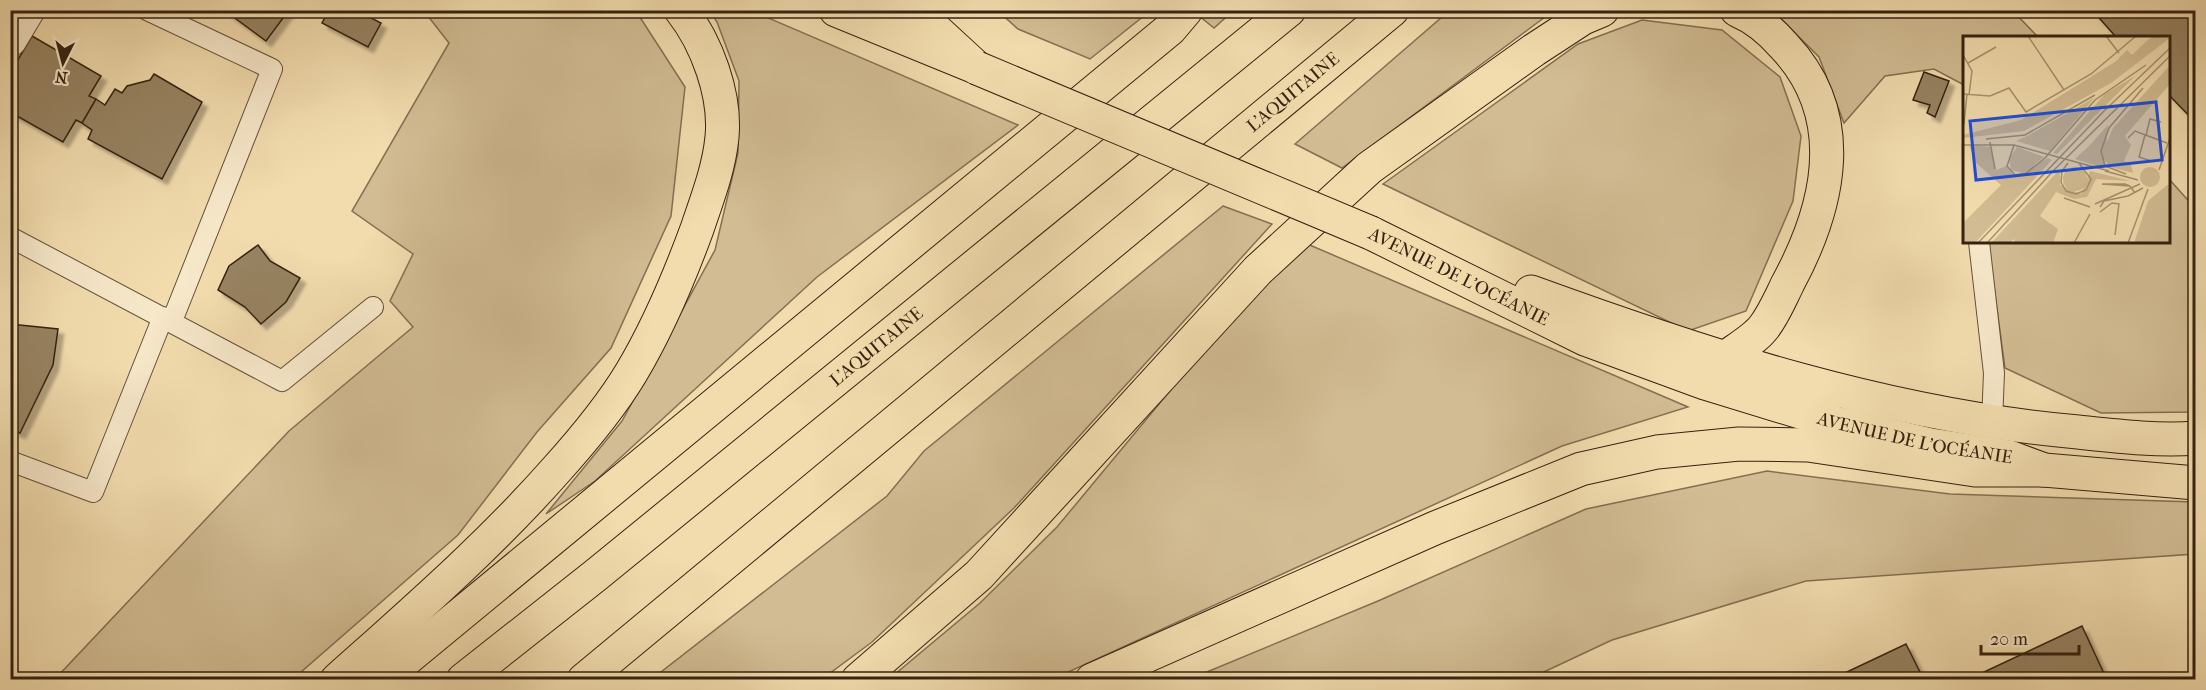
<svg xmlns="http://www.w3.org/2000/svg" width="2206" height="690" viewBox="0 0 2206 690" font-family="'IM FELL French Canon',serif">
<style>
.green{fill:#d2bc93;stroke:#846f52;stroke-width:1.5}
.building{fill:#978362;stroke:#352210;stroke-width:1.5;filter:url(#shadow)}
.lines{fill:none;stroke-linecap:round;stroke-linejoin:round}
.lane-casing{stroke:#645038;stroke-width:22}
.street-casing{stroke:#645038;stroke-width:35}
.primary-casing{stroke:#352210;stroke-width:35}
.highway-casing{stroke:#352210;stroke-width:35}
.lane{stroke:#f7e8ca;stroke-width:20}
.street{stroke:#f7e8ca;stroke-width:33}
.primary{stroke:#f2dcae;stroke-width:33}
.highway{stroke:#f2dcae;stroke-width:33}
.primary-bridge-casing{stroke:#352210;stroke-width:35;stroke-linecap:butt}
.primary-bridge{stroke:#f2dcae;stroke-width:33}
.labels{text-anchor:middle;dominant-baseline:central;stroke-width:4.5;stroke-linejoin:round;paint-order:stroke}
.street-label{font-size:18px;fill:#352210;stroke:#f7e8ca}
.inset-road{fill:none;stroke:#a6926f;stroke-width:1.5}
.view{fill:#1d4ed8;fill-opacity:0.15;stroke:#1d4ed8;stroke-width:3}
.inset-edge{fill:none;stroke:#352210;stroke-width:3}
</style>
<defs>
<filter id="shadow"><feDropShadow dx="5.5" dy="5.5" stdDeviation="1.5" flood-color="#0004"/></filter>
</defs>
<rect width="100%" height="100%" fill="#f2dcae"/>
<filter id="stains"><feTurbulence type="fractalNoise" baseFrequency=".00333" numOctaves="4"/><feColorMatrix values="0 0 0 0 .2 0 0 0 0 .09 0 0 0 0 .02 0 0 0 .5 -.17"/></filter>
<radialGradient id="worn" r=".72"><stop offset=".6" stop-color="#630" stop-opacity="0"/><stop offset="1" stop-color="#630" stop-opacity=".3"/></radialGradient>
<path class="green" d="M424 11H636L685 87 671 216 611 348 537 432 458 535 293 679H55L289 431 413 327 390 301 413 254 352 211 449 43Z
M710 11H752L1018 125 817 277 595 481 546 514 622 421 715 250 738 153 739 81 717 22Z
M998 11H1150L1090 59 1018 29Z
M1200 11H1233L1214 28 1198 15Z
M1449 11H1553L1342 168 1295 144Z
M1773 11H2013L2038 37 1964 38V85L1934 69 1885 76 1844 123 1819 57Z
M1642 20 1722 30 1780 77 1801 136 1793 201 1746 311 1688 331 1383 184 1578 44Z
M2169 179 2195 208V412L2101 413 2005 368 1988 242H2168Z
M1223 206 1272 224 1014 508 872 642 822 679H652L887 496 924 451Z
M1305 243 1688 407 1562 446 1053 679 888 680 980 603 1057 527 1203 351Z
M1767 471 1950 494 2195 502V554L1806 581 1612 640 1529 679H1190L1378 601 1586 509Z"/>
<path class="building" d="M224 10H289L266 41Z
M329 10H356L381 23 368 47 322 23Z
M2092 10H2196V123L2168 94V38H2117Z
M32 36 101 76 89 96 96 99 82 123 76 120 63 142 10 112V73Z
M1924 72 1949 81 1935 117 1927 113 1930 105 1913 100Z
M154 74 202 102 162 179 88 139 92 130 82 123 96 99 105 105 115 89 122 93 127 86 150 80Z
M258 245 270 261 300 278 286 302 261 324 245 307 218 290 229 266Z
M10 324 58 329 53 365 20 433 10 429Z
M2082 626 2107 680H1967Z
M1906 644 1924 680H1830Z"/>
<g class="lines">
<g class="lane-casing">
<path id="lane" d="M147 10 272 69 172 321
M10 237 282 381 373 307
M1979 242 1994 373 1992 422
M10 461 93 492 163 317"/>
</g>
<g class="street-casing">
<path id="street" d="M10 40 28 10"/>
</g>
<g class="primary-casing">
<g id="primary">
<path d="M836 10 973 66"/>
<path id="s1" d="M1371 233 1585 339 1705 383 1836 423 1931 445 2009 457 2044 470 2196 483"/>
<path d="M1531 292C1707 356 1891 416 2078 432 2116 436 2157 441 2196 438"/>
</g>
</g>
<g class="highway-casing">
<g id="highway">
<path d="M914 10 977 68"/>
<path d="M1725 358C1737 349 1755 339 1764 327 1774 314 1781 297 1788 283 1830 205 1850 116 1784 46 1771 31 1756 18 1737 10"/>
<path d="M337 680C413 612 489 546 556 470 583 440 610 408 631 373 658 328 679 278 697 229 707 199 719 169 722 137 726 95 707 43 681 10"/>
<path d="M381 680 1170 29 1186 10"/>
<path id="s2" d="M463 680 596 575 1289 10"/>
<path id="s3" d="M584 680 1392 10"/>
<path d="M858 680 979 575 1258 270 1369 168 1534 50 1583 18 1602 10"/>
<path d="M1092 680 1435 528 1581 469 1657 452 1739 444 1808 445 1975 470H2044"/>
</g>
</g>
<use href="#lane" class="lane"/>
<use href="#street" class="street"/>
<use href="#primary" class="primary"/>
<use href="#highway" class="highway"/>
<g class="primary-bridge-casing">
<path id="primary-bridge" d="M977 68 1371 233"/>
</g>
<use href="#primary-bridge" class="primary-bridge"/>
</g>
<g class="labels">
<g class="street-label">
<text stroke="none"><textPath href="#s3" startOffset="921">L'AQUITAINE</textPath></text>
<text stroke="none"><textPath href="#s1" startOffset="98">AVENUE DE L'OCÉANIE</textPath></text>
<text stroke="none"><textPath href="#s2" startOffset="531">L'AQUITAINE</textPath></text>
<text stroke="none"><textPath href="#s1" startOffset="584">AVENUE DE L'OCÉANIE</textPath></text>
</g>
</g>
<g transform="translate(1963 36)">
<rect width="207" height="207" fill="#f2dcae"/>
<path d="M189 0 207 2 148 47 61 95 0 102V99L58 84 152 26 164 14 169 19ZM207 29V48L162 100 168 109 161 125 168 129 170 137 147 131 141 123V112L150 92ZM172 40 94 118 90 117 142 58ZM131 62 87 115 53 105 64 100ZM145 89 141 132 112 123 128 108ZM6 109 27 111 33 134 43 130 51 140 85 122 89 124 12 207H0V187L38 149 12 126ZM54 111 81 121 61 137 48 134 46 123ZM100 143a12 12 0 1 1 24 0a12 12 0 1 1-24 0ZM177 141a10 10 0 1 1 20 0a10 10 0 1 1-20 0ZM97 133V149L118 158 127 135 168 145 133 143 124 161 111 163 93 156 77 180 95 193 90 207H52L51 203 47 207H28ZM204 149H207V207H171L185 165Z" fill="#d2bc93"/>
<path class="inset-road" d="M65 0 101 54M143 0 156 17M0 19 9 35 6 59M5 27 33 11M0 58 27 60 46 52 63 76 128 38 173 0M1 88 4 58M182 99 176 121 188 125M183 99 187 83 198 86M165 102 172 95 204 107M23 103 62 99 132 59M27 106 32 133M0 109H51L146 135M51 109 44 130 52 139 62 138 82 122 132 64 183 29M105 127 99 135 98 146 103 155 113 158 123 154 128 143 116 127M196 134 207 102M142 135 175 144M163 138 142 130 138 115 146 92 180 52M167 150 139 148H162L167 150 172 157M101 162 127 171M132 168 177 148M137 171 141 165 165 160 180 152M137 176 149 167 156 168 152 199M15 207 141 75 207 12M24 207 92 133 207 20M111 207 127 178M165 207 185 153"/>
<path class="view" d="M193 66 199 124 13 144 7 85Z"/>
<rect width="207" height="207" class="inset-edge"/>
</g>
<rect width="2206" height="690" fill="none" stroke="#f2dcae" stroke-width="36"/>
<rect x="12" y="12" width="2182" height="666" fill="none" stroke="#352210" stroke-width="3"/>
<rect x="18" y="18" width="2170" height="654" fill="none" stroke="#352210" stroke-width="1.5"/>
<g transform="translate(63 63) rotate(186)" stroke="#f7e8ca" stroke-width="4.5" paint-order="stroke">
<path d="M0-4.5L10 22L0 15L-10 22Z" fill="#352210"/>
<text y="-9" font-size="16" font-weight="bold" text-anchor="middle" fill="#352210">N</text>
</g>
<path d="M1981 645v9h98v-9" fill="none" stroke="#352210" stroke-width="3"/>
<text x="1990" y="645" font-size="18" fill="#352210" stroke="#f7e8ca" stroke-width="4.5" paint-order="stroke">20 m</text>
<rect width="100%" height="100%" filter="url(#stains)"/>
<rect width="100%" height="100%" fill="url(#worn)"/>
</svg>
